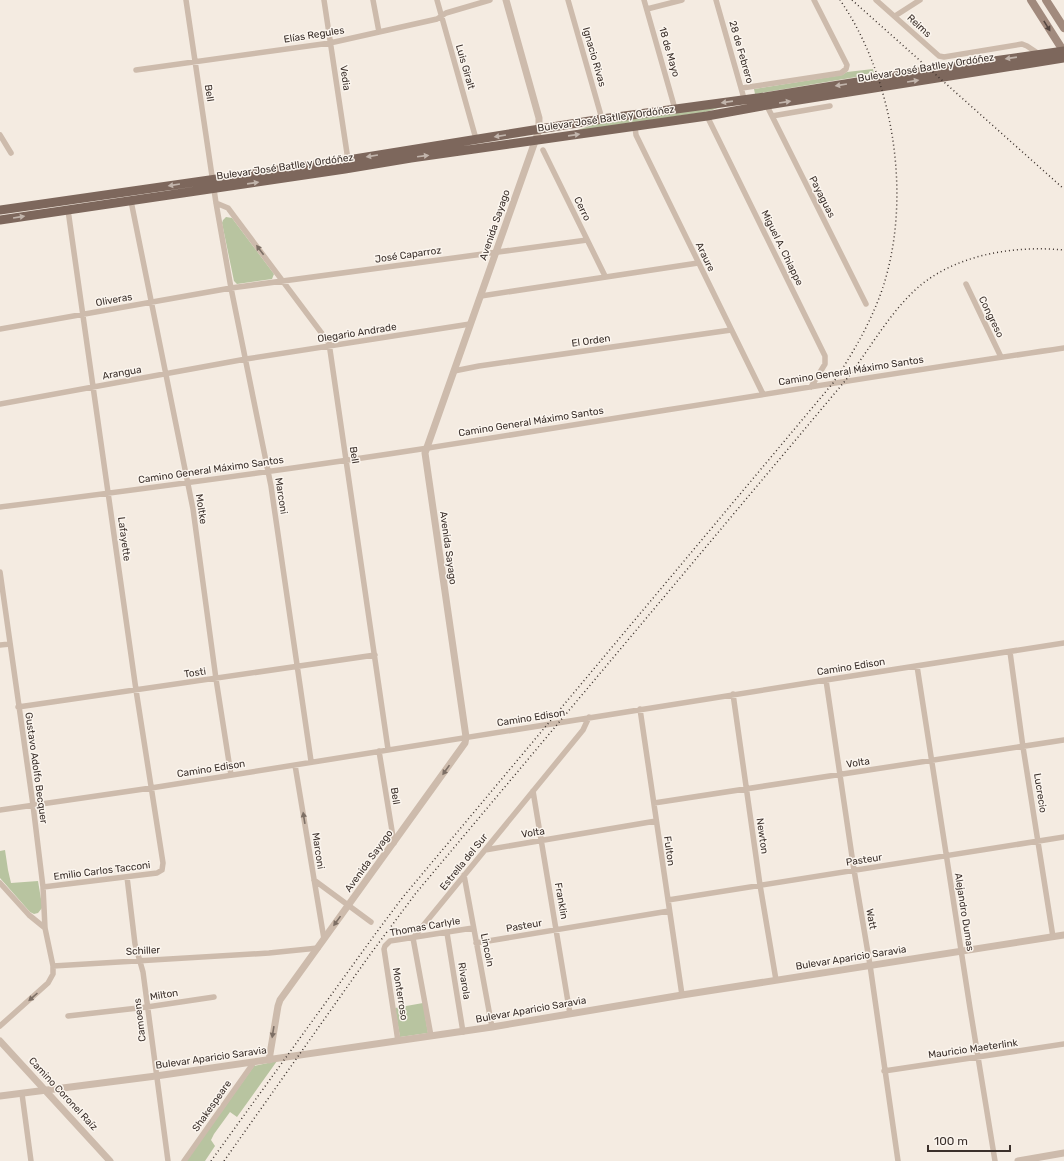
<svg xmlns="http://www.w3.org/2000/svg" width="1064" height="1161" viewBox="0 0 1064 1161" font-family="Rubik,sans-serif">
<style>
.green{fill:#b8c4a0}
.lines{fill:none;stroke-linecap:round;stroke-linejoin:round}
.minor{stroke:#cdbbac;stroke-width:5.5}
.tertiary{stroke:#cdbbac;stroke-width:7}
.secondary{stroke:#a18a7d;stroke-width:8}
.primary{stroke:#7d675c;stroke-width:9}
.rail{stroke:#3b302b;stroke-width:1.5;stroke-dasharray:1 3;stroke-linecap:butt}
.oneway{fill:#544640}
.oneway2{fill:#c2b5ac}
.oneway3{fill:#7d6f65}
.labels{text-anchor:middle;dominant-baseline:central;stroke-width:3;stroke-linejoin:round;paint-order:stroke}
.street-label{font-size:10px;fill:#3b302b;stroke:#fbf5ee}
</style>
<rect width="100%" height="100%" fill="#f4ebe1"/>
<path class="green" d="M873 69 874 74 755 94 754 89 842 75 847 72Z
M724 106 706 112 575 131 595 124Z
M226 217 232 218 274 274 272 279 237 284 234 281 222 223 223 220Z
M5 850 8 870 11 883 38 881 42 905V908L38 913 34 914 30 912 0 878V851Z
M423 1003 428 1033 400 1037 395 1008Z
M277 1061 237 1117 230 1112 214 1134 211 1140 215 1146 205 1161H186L254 1066Z"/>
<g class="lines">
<path class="minor" d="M186 0 216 203 231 288 271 486 311 761
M324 0 348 160
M373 0 379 32
M437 0 476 139
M568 0 602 119
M644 0 675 109
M716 0 745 102
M876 0 939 56 944 57 1022 44 1027 46 1039 54
M647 9 682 0
M895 16 920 0
M136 70 330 43 437 19 446 13 490 0
M742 88 841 73 846 69 847 65 845 61 814 0
M766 104 866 304
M707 116 825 356V364L811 387
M772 116 830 106
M635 127 636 135 763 394
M0 135 11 153
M543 150 605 276
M131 201 193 509 216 679 231 775
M216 203 228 208 329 343 388 749
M966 284 1001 357
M481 296 698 263
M0 329 231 288 587 240
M454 371 479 366 731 330
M0 404 246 359 470 324
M0 507C143 489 286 470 428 448 640 415 852 379 1064 348
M0 572 33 805 43 887 45 928 53 966V974L48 983 0 1026
M0 645 10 644
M1010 652 1023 747 1053 937
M917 666 970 1008 995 1161
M826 680 854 870 870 965 898 1161
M733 694 760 885 776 980
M18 707 375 655
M640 709 682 995
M379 751 394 843
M295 765 324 939
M533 791 570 1014
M654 803 1064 740
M0 810 151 788 826 680 1064 643
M485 850 656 821
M464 875 492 1027
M127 877 135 944 143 972 168 1161
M314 880 371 922
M0 883 29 915 45 928
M43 887 157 873 162 870 163 863 136 690 68 210
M668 900 1064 837
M447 933 463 1032
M476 943 669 911
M53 966 269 953 318 948
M68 1016 147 1007 214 997
M431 1036 413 938 583 730 589 717
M398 1041 384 949 385 946 390 941 473 928
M884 1071 1064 1044
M22 1094 31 1161
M184 1161 254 1062"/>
<path class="tertiary" d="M0 1041 110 1161
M269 1060 278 1006 280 1000 465 743 466 737 425 453 539 130V118L506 0
M0 1096 156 1076 492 1027 682 995 1064 935
M1018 1161 1064 1153"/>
<path class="secondary" d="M1031 0 1064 52
M1046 0 1064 28"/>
<path class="primary" d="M0 210 348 160 602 119 765 97 944 68 1064 51
M0 220 345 169 411 158 707 116 767 105 1064 58"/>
<path class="rail" d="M852 0 1064 189
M211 1161 376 933 403 897 833 383C853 353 870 324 882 290 913 199 894 78 840 0
M224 1161 369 956 416 893 845 381C868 352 886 318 913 292 951 255 1013 245 1064 250"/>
</g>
<defs><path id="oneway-solid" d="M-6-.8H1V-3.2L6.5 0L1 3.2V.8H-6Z"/></defs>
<use class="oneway" href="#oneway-solid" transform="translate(1047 26) rotate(58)"/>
<g class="oneway2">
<use href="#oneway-solid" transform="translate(1011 58) rotate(172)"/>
<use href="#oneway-solid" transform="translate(913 81) rotate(-9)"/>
<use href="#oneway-solid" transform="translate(841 85) rotate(171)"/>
<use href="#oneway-solid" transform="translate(727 102) rotate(172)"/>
<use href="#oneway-solid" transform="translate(785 102) rotate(-9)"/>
<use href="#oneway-solid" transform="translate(574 135) rotate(-8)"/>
<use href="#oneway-solid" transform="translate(500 136) rotate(171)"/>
<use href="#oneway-solid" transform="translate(372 156) rotate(171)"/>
<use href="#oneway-solid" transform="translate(423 156) rotate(-7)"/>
<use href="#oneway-solid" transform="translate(253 183) rotate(-8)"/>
<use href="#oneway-solid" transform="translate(174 185) rotate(171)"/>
<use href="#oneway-solid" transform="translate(19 217) rotate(-9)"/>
</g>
<g class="oneway3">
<use href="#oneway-solid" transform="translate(260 250) rotate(-127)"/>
<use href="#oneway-solid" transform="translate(446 770) rotate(125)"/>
<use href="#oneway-solid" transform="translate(304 818) rotate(-99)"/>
<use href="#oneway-solid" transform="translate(337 921) rotate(126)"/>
<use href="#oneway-solid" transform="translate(33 997) rotate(138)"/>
<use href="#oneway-solid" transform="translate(273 1032) rotate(99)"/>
</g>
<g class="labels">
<g class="street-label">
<text transform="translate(919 26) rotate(43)">Reims</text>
<text transform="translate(314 35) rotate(-9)">Elías Regules</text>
<text transform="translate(669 52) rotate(74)">18 de Mayo</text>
<text transform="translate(741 52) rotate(74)">28 de Febrero</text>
<text transform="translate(594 57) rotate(74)">Ignacio Rivas</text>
<text transform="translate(465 67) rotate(74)">Luis Giralt</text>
<text transform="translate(926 68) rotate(-9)">Bulevar José Batlle y Ordóñez</text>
<text transform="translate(345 78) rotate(82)">Vedia</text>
<text transform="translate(209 93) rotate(82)">Bell</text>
<text transform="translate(606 119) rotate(-8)">Bulevar José Batlle y Ordóñez</text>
<text transform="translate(285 167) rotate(-8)">Bulevar José Batlle y Ordóñez</text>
<text transform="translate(822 197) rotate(63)">Payaguas</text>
<text transform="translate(582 209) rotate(64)">Cerro</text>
<text transform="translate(495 225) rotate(-71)">Avenida Sayago</text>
<text transform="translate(782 248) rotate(64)">Miguel A. Chiappe</text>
<text transform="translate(408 255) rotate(-8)">José Caparroz</text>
<text transform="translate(705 257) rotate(64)">Araure</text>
<text transform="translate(114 300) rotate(-10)">Oliveras</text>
<text transform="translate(991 317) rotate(64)">Congreso</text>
<text transform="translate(357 333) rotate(-9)">Olegario Andrade</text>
<text transform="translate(591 341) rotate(-8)">El Orden</text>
<text transform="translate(851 371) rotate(-9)">Camino General Máximo Santos</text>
<text transform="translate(122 373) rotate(-10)">Arangua</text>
<text transform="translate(531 422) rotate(-9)">Camino General Máximo Santos</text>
<text transform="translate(354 455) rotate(82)">Bell</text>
<text transform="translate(211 470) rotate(-8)">Camino General Máximo Santos</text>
<text transform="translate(281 496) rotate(81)">Marconi</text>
<text transform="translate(201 509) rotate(81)">Moltke</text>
<text transform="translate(124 539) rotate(82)">Lafayette</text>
<text transform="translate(448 548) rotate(82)">Avenida Sayago</text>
<text transform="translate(851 667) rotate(-9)">Camino Edison</text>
<text transform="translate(195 673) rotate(-8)">Tosti</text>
<text transform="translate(531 718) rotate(-9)">Camino Edison</text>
<text transform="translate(858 763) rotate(-9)">Volta</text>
<text transform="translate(36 768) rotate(82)">Gustavo Adolfo Becquer</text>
<text transform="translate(211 769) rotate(-9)">Camino Edison</text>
<text transform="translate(1040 793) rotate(81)">Lucrecio</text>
<text transform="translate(395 796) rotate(81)">Bell</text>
<text transform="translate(533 833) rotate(-9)">Volta</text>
<text transform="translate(762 836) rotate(82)">Newton</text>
<text transform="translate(318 851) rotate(81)">Marconi</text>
<text transform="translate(669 851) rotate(82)">Fulton</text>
<text transform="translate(864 860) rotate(-9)">Pasteur</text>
<text transform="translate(369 861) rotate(-54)">Avenida Sayago</text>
<text transform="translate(464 862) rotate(-51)">Estrella del Sur</text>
<text transform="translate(102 871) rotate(-7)">Emilio Carlos Tacconi</text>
<text transform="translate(561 901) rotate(80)">Franklin</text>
<text transform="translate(964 912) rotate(81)">Alejandro Dumas</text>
<text transform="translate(871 919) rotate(80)">Watt</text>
<text transform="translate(524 926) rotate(-10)">Pasteur</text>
<text transform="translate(425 927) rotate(-10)">Thomas Carlyle</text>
<text transform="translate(487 950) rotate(79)">Lincoln</text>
<text transform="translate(143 951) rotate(-3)">Schiller</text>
<text transform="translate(851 958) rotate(-9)">Bulevar Aparicio Saravia</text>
<text transform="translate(464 981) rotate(81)">Rivarola</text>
<text transform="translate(400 994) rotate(81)">Monterroso</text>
<text transform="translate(164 995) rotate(-9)">Milton</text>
<text transform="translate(531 1010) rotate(-10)">Bulevar Aparicio Saravia</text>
<text transform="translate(140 1020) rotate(-97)">Camoens</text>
<text transform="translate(973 1049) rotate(-8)">Mauricio Maeterlink</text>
<text transform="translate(211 1058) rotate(-8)">Bulevar Aparicio Saravia</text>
<text transform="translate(63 1094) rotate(47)">Camino Coronel Raíz</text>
<text transform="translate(212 1106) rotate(-55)">Shakespeare</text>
</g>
</g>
<path d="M928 1145v6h82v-6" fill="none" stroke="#3b302b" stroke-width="2"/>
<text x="934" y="1145" font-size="12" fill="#3b302b" stroke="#fbf5ee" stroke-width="3" paint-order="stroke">100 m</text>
</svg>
